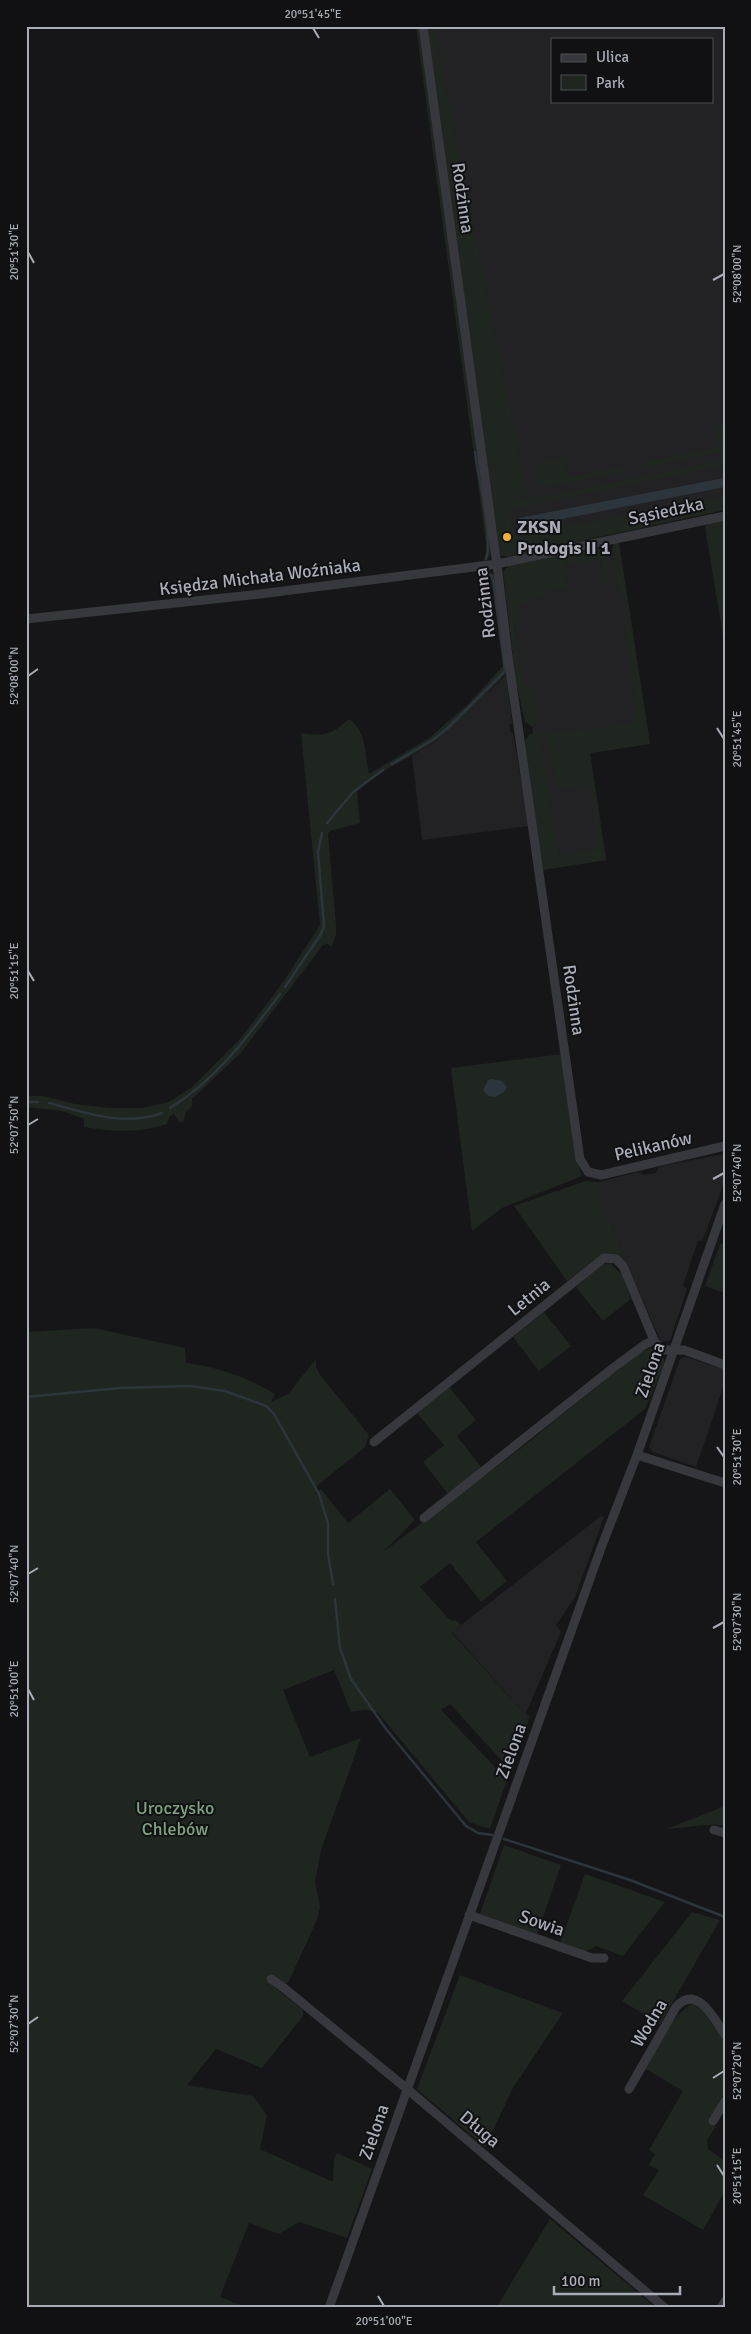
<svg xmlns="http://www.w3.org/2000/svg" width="751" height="2334" viewBox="0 0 751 2334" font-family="Signika,sans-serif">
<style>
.built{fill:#222225;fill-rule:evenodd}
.green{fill:#1e261f}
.water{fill:#2c353c}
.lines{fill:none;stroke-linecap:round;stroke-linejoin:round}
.stream{stroke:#2c353c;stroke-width:2.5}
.street{stroke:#37383d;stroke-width:9}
.ticks{fill:none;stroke:#a8adb8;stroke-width:2}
.poi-dot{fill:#f2b134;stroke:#111113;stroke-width:2}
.labels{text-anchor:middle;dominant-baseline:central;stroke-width:4;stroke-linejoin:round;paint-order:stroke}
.street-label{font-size:18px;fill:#a8adb8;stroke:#111113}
.poi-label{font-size:18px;font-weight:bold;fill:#a8adb8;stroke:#111113;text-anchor:start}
.park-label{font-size:18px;fill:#7fa381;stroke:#111113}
.neatline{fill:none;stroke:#a8adb8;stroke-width:2}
.ticks-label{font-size:12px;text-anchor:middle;fill:#a8adb8}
</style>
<rect width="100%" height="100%" fill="#161618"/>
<path class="built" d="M432 26H725V499L509 539 508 529 503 530ZM552 39H712V101H552Z
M620 552 650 744 590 753 606 860 547 869 529 740 533 732 532 725 526 718 514 626 520 568Z
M505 676 511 722 509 724 510 731 513 733 529 826 422 840 412 756 436 741 470 712Z
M725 1154V1180L703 1240 698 1241 683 1285 687 1289 670 1340 661 1342 594 1189 598 1182 603 1181 638 1172 644 1175 656 1173 659 1167 670 1164Z
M686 1357 725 1370V1382L696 1467 653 1452 649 1447 680 1359Z
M601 1516 604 1517 575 1597 556 1625 561 1632 526 1713 530 1716 529 1719 452 1632Z"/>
<path class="green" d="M416 26H419L491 548 490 556 485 561H483L487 551Z
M426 26H434L525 484 531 494 518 497 519 500 534 495 543 497 725 460V465L646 481 641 480V482L508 510 513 536 725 497V510L507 557 500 555Z
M725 425V451L640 468 639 465 649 463V461L719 447 715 427Z
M564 458 568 477 622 467 623 472 548 487 540 484 534 472C539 459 552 460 564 458Z
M725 519V649L705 527 708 523Z
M619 542 650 744 590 753 606 860 543 870 525 743C527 734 531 733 540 732L559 856 599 849 589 784 556 789 547 737 550 732 557 733 624 724 635 719 637 714 622 613 626 612 624 596 619 594 612 550 614 544Z
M596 547C609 552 614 576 605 586L601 587 599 584 604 581 601 559 564 565 567 586 573 588 568 594 567 588 546 591V597L531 599 520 606V621L514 626 523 685 529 686C536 692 540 716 535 724L531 726 525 722 516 682 503 572 508 566 516 564Z
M484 570 494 574 512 723 509 725 511 722 504 676C482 699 461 724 434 742 410 759 377 770 357 792L360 823 330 831 328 834 336 925V935L331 947 328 944 323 945 241 1053 192 1099V1106L186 1112 183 1122H179L174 1114 169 1117 167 1124C139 1133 112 1132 84 1127V1119L62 1111 26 1107V1096H43L75 1104 110 1108H142L169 1102 192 1087 241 1038 283 982 320 925 301 733C324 737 333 734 349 719 367 731 365 755 369 774L429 738 467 705 503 666 491 578 477 573Z
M562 1054 577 1160 582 1176 502 1208 472 1231 451 1068Z
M585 1181 598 1182 595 1190 627 1264 619 1257 595 1260 567 1281 514 1206Z
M725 1242V1293L705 1286 720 1244Z
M610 1263 622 1275 631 1299 603 1321 576 1287 602 1265Z
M544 1312 571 1346 539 1371 513 1337Z
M94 1328 185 1348 186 1363C218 1367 247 1377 275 1394L271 1402 288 1394 316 1359V1367L320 1375 369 1435 365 1447 318 1485 314 1495 321 1489 348 1523 390 1489 415 1520 383 1552 524 1446 637 1354 651 1348 664 1359 665 1363 645 1409 476 1542 507 1581 481 1602 450 1563 420 1587 450 1620 457 1621 461 1625 452 1633 529 1719 512 1772 450 1704 441 1710 507 1780 490 1829 469 1822 379 1714C371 1708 360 1710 351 1712L334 1670 283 1690 310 1757 361 1738 321 1850 315 1882 320 1907 317 1920 288 1983H269L303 2010V2016L262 2068 216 2049 187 2085 253 2096 267 2115 260 2149 333 2182 334 2159 337 2153 372 2169 347 2238 299 2222 279 2234 249 2223 220 2297 249 2308H26V1332Z
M449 1387 476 1420 457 1436 482 1468 448 1494 423 1462 444 1445 417 1413Z
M725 1806V1826C706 1822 685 1829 666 1829Z
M504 1845 561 1865 537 1934 480 1914Z
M585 1874 665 1902 623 1956 596 1946 585 1952 560 1943Z
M692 1912 720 1920 660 2024 622 2001Z
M460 1975 563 2013 513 2088 485 2147 417 2089Z
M692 2004 702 2009 725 2042V2092L708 2121 716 2126 707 2140 708 2149 725 2161V2191L703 2230 643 2195 659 2170 649 2165 655 2154 649 2150 683 2091 646 2069C658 2048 670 2016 692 2004Z
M550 2219 656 2308H496Z"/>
<path class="water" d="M724 478 725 487 521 527 519 518Z
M491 1079 502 1081 507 1087 504 1092 495 1097 488 1096 483 1090 488 1080Z"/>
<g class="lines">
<path class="stream" d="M475 452C478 477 493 538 486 559
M487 573 492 576 494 585 505 670
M392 764 434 739 450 726 504 672
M327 823 353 792 383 770
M285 987 321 934 324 926 318 852 322 833
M26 1102H38
M49 1103C88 1113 123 1127 162 1113
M170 1108C216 1080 248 1036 280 994
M26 1397 120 1388 190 1386 225 1391 266 1406 274 1414 319 1494 328 1523V1554L333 1584
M335 1599 340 1648 351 1679 386 1729 466 1826 478 1833 492 1835
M504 1839 630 1880 725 1917"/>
<path class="street" d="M423 26 498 573 508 656 580 1159 588 1172 601 1175 725 1146
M26 619 260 594 497 564 725 516
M374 1442 604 1258 616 1259 623 1266 654 1340 661 1350H684L725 1365
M637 1455 725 1483
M424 1518 613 1368 644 1345 654 1340
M714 1830 725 1833
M469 1915 592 1958H604
M271 1979 284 1988 406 2088 665 2308
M629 2089 676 2007C697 1984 714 2018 725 2035
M713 2121 725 2101
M329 2308 601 1548 637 1455 725 1204
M721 2308 725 2301"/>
</g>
<path class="ticks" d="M313 28 319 38M28 252 34 263M713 280 724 274M28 676 38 669M717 728 724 739M28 971 34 981M28 1125 38 1119M713 1179 724 1173M717 1447 724 1457M28 1574 38 1568M713 1628 724 1622M28 1689 34 1700M28 2024 38 2017M713 2078 724 2071M717 2165 724 2176M378 2296 384 2306"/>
<circle class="poi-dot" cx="507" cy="537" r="5"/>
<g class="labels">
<g class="street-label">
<text transform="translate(463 198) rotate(82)">Rodzinna</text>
<text transform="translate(666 511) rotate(-12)">Sąsiedzka</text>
<text transform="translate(260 577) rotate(-7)">Księdza Michała Woźniaka</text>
<text transform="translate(485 603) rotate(-97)">Rodzinna</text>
<text transform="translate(574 1000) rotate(82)">Rodzinna</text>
<text transform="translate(653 1146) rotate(-13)">Pelikanów</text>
<text transform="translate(529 1297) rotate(-39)">Letnia</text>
<text transform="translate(650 1370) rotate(-71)">Zielona</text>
<text transform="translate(511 1751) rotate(-70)">Zielona</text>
<text transform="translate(542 1923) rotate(19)">Sowia</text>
<text transform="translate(649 2023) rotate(-59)">Wodna</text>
<text transform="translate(480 2129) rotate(40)">Długa</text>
<text transform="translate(374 2132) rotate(-71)">Zielona</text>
</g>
<g class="poi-label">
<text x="517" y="527">ZKSN<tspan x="517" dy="21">Prologis II 1</tspan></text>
</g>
<g class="park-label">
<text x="175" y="1808">Uroczysko<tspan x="175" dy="21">Chlebów</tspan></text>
</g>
</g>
<rect width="751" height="2334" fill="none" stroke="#111113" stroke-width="55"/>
<rect x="551" y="38" width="162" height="65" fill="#111113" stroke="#4d4f55"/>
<rect x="561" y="54" width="25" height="8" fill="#37383d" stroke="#4d4f55"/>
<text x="596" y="62" font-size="15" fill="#a8adb8">Ulica</text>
<rect x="561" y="75" width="25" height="15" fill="#1e261f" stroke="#4d4f55"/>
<text x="596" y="88" font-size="15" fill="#a8adb8">Park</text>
<path d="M554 2286v8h126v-8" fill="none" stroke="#a8adb8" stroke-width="2.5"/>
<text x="561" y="2286" font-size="15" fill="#a8adb8" stroke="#111113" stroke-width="4" paint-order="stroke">100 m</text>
<rect x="28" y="28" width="696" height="2278" class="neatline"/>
<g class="ticks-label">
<text x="313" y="18">20°51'45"E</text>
<text transform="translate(14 252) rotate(-90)" y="4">20°51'30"E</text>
<text transform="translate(737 274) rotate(-90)" y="4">52°08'00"N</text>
<text transform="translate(14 676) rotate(-90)" y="4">52°08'00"N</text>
<text transform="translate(737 739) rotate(-90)" y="4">20°51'45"E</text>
<text transform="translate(14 971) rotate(-90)" y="4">20°51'15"E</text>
<text transform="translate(14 1125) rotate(-90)" y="4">52°07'50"N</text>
<text transform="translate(737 1173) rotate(-90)" y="4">52°07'40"N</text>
<text transform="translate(737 1457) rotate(-90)" y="4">20°51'30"E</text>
<text transform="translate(14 1574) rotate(-90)" y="4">52°07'40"N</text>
<text transform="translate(737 1622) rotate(-90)" y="4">52°07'30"N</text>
<text transform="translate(14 1689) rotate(-90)" y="4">20°51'00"E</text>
<text transform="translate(14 2024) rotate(-90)" y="4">52°07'30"N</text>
<text transform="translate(737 2071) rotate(-90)" y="4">52°07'20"N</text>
<text transform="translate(737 2176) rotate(-90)" y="4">20°51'15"E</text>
<text x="384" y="2325">20°51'00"E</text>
</g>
</svg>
